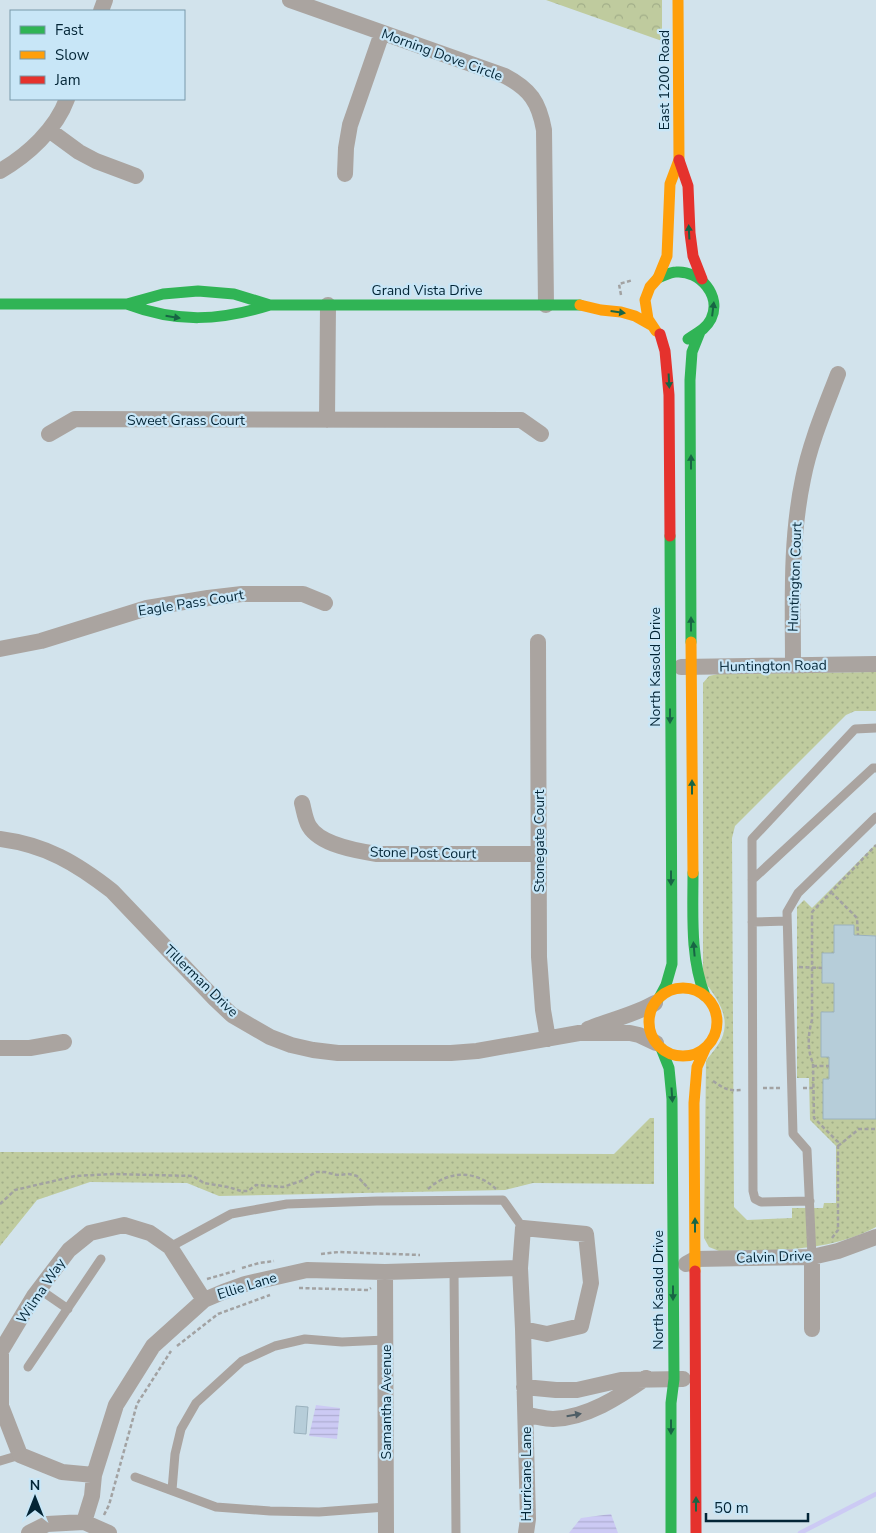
<svg xmlns="http://www.w3.org/2000/svg" width="876" height="1533" viewBox="0 0 876 1533" font-family="'Nunito Sans',sans-serif">
<style>
.grass{fill:url(#grass-dots)}
.forest{fill:url(#forest-crowns)}
.water{fill:url(#water-rules)}
.lines{fill:none;stroke-linecap:round;stroke-linejoin:round}
.stream{stroke:#cccaf4;stroke-width:4.5}
.building{fill:#b6cdd9;stroke:#9ab1bd}
.path{stroke:#a2a2a2;stroke-width:2.5;stroke-dasharray:4 2.5;stroke-linecap:butt}
.lane{stroke:#aaa4a0;stroke-width:9}
.street{stroke:#aaa4a0;stroke-width:16}
.fast{stroke:#30b455;stroke-width:11}
.slow{stroke:#ff9f0a;stroke-width:11}
.jam{stroke:#e5322d;stroke-width:11}
.oneway{fill:#176544}
.oneway2{fill:#4e5e66}
.labels{text-anchor:middle;dominant-baseline:central;stroke-width:4.5;stroke-linejoin:round;paint-order:stroke}
.street-label{font-size:14px;fill:#032536;stroke:#c8e6f7}
</style>
<defs>
<pattern id="grass-dots" width="8" height="8" patternUnits="userSpaceOnUse" patternTransform="scale(1.25)"><rect width="8" height="8" fill="#bfcb9e"/><path d="M2 2h.1M6 6h.1" fill="none" stroke="#a2ae89" stroke-width="1.8" stroke-linecap="round"/></pattern>
<pattern id="forest-crowns" width="20" height="18" patternUnits="userSpaceOnUse" patternTransform="scale(1.25)"><rect width="20" height="18" fill="#bfcb9e"/><path d="M2 6a3 3 0 1 1 6 0M12 15a3 3 0 1 1 6 0" fill="none" stroke="#a2ae89"/></pattern>
<pattern id="water-rules" width="6" height="5" patternUnits="userSpaceOnUse" patternTransform="scale(1.25)"><rect width="6" height="5" fill="#cccaf4"/><path d="M0 2.5h6" fill="none" stroke="#aeadd2"/></pattern>
</defs>
<rect width="100%" height="100%" fill="#d2e3ec"/>
<path class="grass" d="M876 672V711H855L846 715 735 826 732 838 734 1207 747 1220 792 1218V1208H823L824 1203H836V1146L810 1120 809 1078H797V907L804 900 812 908 876 844V936L858 935 854 938V925H834V953L822 983H834V1012L821 1013V1056L841 1057 842 1079H823V1119H876V1227C827 1253 772 1250 719 1251L709 1247 704 1238 706 1061C711 1054 718 1046 722 1038 731 1016 716 996 703 980V683L709 676 718 674Z
M650 1118H654V1184L533 1183 505 1190 219 1196 187 1183 90 1182 37 1200 0 1246V1152L614 1154Z"/>
<path class="forest" d="M546 0H662V41Z"/>
<path class="water" d="M316 1405 340 1408 337 1439 309 1436Z
M611 1514 618 1533H569L581 1518Z"/>
<g class="lines">
<path class="stream" d="M800 1533 876 1494"/>
</g>
<path class="building" d="M834 925H854V935L876 936V1119H823V1079H829V1057H821V1012H834V983H822V953H834Z
M296 1406 308 1407 306 1434 294 1433Z"/>
<g class="lines">
<path class="path" d="M621 295 619 284 633 280
M831 892 857 918 858 935
M799 967 822 968
M813 1066H829
M713 1081C725 1089 727 1091 742 1090
M763 1088H782
M803 1088H813
M838 1146 859 1129H876
M428 1189C449 1170 476 1170 496 1189
M0 1204 15 1190 75 1176 113 1174 193 1176 204 1183 228 1187 241 1191H248L256 1185 283 1187 301 1181 316 1172H325L337 1175 349 1174 357 1176 369 1189
M832 1238 838 1230V1142L814 1118 813 1063C807 1050 808 1034 812 1020V912L876 845
M321 1254 339 1252 420 1255
M242 1268 259 1263 274 1261
M207 1279 235 1271
M299 1288 368 1290 371 1288
M177 1346 218 1314 270 1295
M104 1515 109 1505 137 1404 171 1351"/>
<path class="lane" d="M752 880 873 768H876
M752 922 787 921
M810 1201 761 1202 755 1199 753 1191 752 839 855 729 876 728
M170 1247 231 1214 287 1204 377 1201 503 1200 523 1228
M812 1257 807 1150 793 1134 787 912 798 893 876 817
M454 1270 456 1533
M39 1289 68 1309
M28 1367 101 1259
M0 1461 20 1455
M135 1477 216 1507 270 1511 319 1512 386 1507
M172 1490 175 1454 181 1429 196 1403 242 1361 275 1346 305 1339 342 1342 385 1340"/>
<path class="street" d="M290 0 505 76C530 89 539 102 544 130L546 305
M101 11 105 0
M49 130 79 152 96 161 136 176
M0 171C28 155 56 129 67 99
M345 174 346 148 350 125 382 33
M327 420 328 305
M49 434 75 419 521 420 541 434
M538 642 539 957 543 1010 548 1039
M0 649 41 641 147 608 208 598 242 594H303L325 603
M793 666C793 603 790 541 803 479 810 443 825 408 838 374
M681 667 876 664
M302 803C304 810 305 819 309 826 320 845 357 851 377 854H539
M0 839C46 845 76 863 112 891L215 999 232 1015 270 1037 291 1045 313 1050 338 1053H451L477 1051 579 1033H630L639 1035 656 1043
M588 1029C610 1020 634 1015 655 1003
M0 1048H30L64 1042
M812 1257V1329
M686 1264 695 1259 812 1257 838 1251 876 1237
M385 1272 386 1533
M523 1329 547 1334 581 1326 591 1283 586 1234 523 1228 520 1268 523 1329 528 1519 526 1533
M524 1387 556 1390H577L621 1380 683 1379
M526 1415C535 1416 545 1419 553 1419 587 1418 619 1397 646 1378
M94 1475 62 1472 20 1455 1 1406V1351L34 1296 69 1250 90 1233 124 1225 150 1233 170 1247 204 1300
M84 1522 92 1496 94 1475 116 1405 153 1346 204 1300 223 1292 245 1284 307 1270 385 1272 520 1268
M29 1533 47 1524 84 1522 109 1533"/>
<path class="fast" d="M658 278C664 276 670 272 676 272 700 270 722 296 711 319 706 329 697 333 688 339
M0 304H127L163 294 198 291 234 294 270 305
M127 304C177 323 219 321 270 305H580
M691 642 690 380 692 352 700 332
M693 873C693 915 690 957 705 996
M659 998 666 985 672 964 670 536
M661 1048 669 1068 672 1099 674 1379 671 1403V1533"/>
<path class="slow" d="M580 305 601 310 621 312 635 316 651 325
M656 331 648 319 645 300 650 287 658 278 667 256 670 184 679 160 678 0
M691 642 693 873
M649 1022a34 34 0 1 1 68 0a34 34 0 1 1-68 0Z
M695 1271 694 1103 697 1067 705 1049"/>
<path class="jam" d="M679 160 688 186 690 233 693 256 702 279
M660 334 665 351 669 395 670 536
M695 1271 696 1533"/>
</g>
<defs><path id="oneway-solid" d="M-6-.8H1V-3.2L6.5 0L1 3.2V.8H-6Z" transform="scale(1.25)"/></defs>
<g class="oneway">
<use href="#oneway-solid" transform="translate(689 232) rotate(-93)"/>
<use href="#oneway-solid" transform="translate(713 309) rotate(-83)"/>
<use href="#oneway-solid" transform="translate(618 312) rotate(8)"/>
<use href="#oneway-solid" transform="translate(173 317) rotate(9)"/>
<use href="#oneway-solid" transform="translate(669 381) rotate(87)"/>
<use href="#oneway-solid" transform="translate(691 462) rotate(-90)"/>
<use href="#oneway-solid" transform="translate(691 624) rotate(-90)"/>
<use href="#oneway-solid" transform="translate(670 716) rotate(90)"/>
<use href="#oneway-solid" transform="translate(692 787) rotate(-90)"/>
<use href="#oneway-solid" transform="translate(671 878) rotate(90)"/>
<use href="#oneway-solid" transform="translate(694 949) rotate(-95)"/>
<use href="#oneway-solid" transform="translate(672 1095) rotate(86)"/>
<use href="#oneway-solid" transform="translate(695 1225) rotate(-90)"/>
<use href="#oneway-solid" transform="translate(673 1293) rotate(90)"/>
<use href="#oneway-solid" transform="translate(671 1427) rotate(90)"/>
<use href="#oneway-solid" transform="translate(696 1504) rotate(-90)"/>
</g>
<use class="oneway2" href="#oneway-solid" transform="translate(574 1415) rotate(-10)"/>
<g class="labels">
<g class="street-label">
<text transform="translate(442 55) rotate(20)">Morning Dove Circle</text>
<text transform="translate(664 80) rotate(-90)">East 1200 Road</text>
<text x="427" y="290">Grand Vista Drive</text>
<text x="186" y="420">Sweet Grass Court</text>
<text transform="translate(795 577) rotate(-88)">Huntington Court</text>
<text transform="translate(191 603) rotate(-9)">Eagle Pass Court</text>
<text transform="translate(773 666) rotate(-1)">Huntington Road</text>
<text transform="translate(655 667) rotate(-90)">North Kasold Drive</text>
<text transform="translate(539 841) rotate(-90)">Stonegate Court</text>
<text transform="translate(423 853) rotate(1)">Stone Post Court</text>
<text transform="translate(201 981) rotate(44)">Tillerman Drive</text>
<text transform="translate(774 1257) rotate(-2)">Calvin Drive</text>
<text transform="translate(247 1286) rotate(-17)">Ellie Lane</text>
<text transform="translate(658 1290) rotate(-90)">North Kasold Drive</text>
<text transform="translate(41 1291) rotate(-56)">Wilma Way</text>
<text transform="translate(386 1402) rotate(-90)">Samantha Avenue</text>
<text transform="translate(526 1474) rotate(-90)">Hurricane Lane</text>
</g>
</g>
<rect x="10" y="10" width="175" height="90" fill="#c8e6f7" stroke="#7999aa"/>
<rect x="20" y="26" width="25" height="8" fill="#30b455" stroke="#7999aa"/>
<text x="55" y="35" font-size="15" fill="#032536">Fast</text>
<rect x="20" y="51" width="25" height="8" fill="#ff9f0a" stroke="#7999aa"/>
<text x="55" y="60" font-size="15" fill="#032536">Slow</text>
<rect x="20" y="76" width="25" height="8" fill="#e5322d" stroke="#7999aa"/>
<text x="55" y="85" font-size="15" fill="#032536">Jam</text>
<g transform="translate(35 1498)" stroke="#c8e6f7" stroke-width="4" paint-order="stroke">
<path d="M0-4L9 19L0 12L-9 19Z" fill="#032536"/>
<text y="-8" font-size="14" font-weight="bold" text-anchor="middle" fill="#032536">N</text>
</g>
<path d="M706 1513v8h102v-8" fill="none" stroke="#032536" stroke-width="2.5"/>
<text x="714" y="1513" font-size="15" fill="#032536" stroke="#c8e6f7" stroke-width="4" paint-order="stroke">50 m</text>
</svg>
